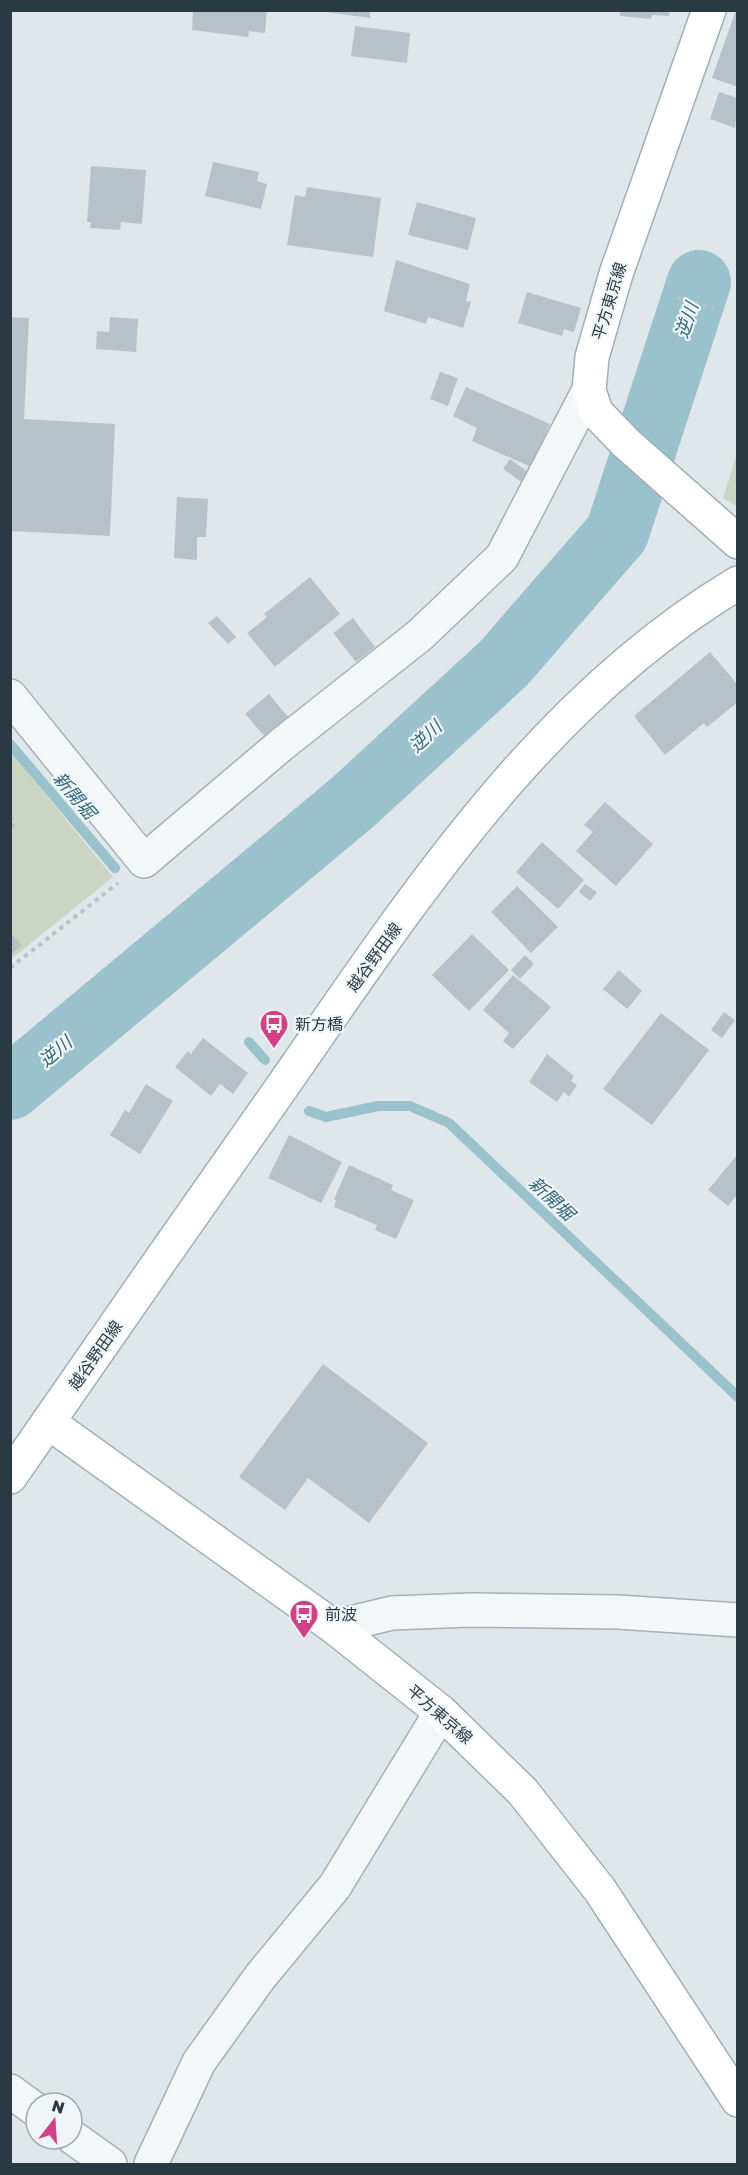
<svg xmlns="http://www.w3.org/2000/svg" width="748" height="2175" viewBox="0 0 748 2175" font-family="'Golos Text','Noto Sans JP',sans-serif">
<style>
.green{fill:#ccd5c1}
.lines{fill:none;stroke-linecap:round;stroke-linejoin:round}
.stream{stroke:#99c2cc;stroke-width:10}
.river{stroke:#99c2cc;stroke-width:64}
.building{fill:#b7c2c8}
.minor-casing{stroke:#a5b0b5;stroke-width:36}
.major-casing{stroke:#9fb0b7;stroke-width:36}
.path{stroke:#bac2c5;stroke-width:4;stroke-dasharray:4.5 4.5;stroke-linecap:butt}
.minor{stroke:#f3f7f8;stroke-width:33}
.major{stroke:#fff;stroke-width:33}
.labels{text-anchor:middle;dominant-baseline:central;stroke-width:4.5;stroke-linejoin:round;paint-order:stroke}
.street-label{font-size:16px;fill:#283a43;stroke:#f0f5f7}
.poi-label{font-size:16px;fill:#283a43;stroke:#f0f5f7;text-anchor:start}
.water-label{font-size:18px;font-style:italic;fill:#2f6879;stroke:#f0f5f7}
</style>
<rect width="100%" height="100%" fill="#e0e7ea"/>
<path class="green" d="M737 453V507L723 498Z
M10 751 113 877 11 959H10Z"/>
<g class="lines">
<path class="stream" d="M10 744 115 868
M249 1042 265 1060
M309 1111 326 1117 378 1106H410L449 1123 738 1397"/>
<path class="river" d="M10 1088 353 802 504 663 617 533 699 282"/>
</g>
<path class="building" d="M193 10H267L265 33 249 31 248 37 192 30Z
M312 10H370V18Z
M620 10H670L669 16 652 15 651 19 620 16Z
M736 10H738V87L712 78Z
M355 26 410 33 407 63 351 56Z
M719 92 738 98 735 128 710 119Z
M213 162 259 172 257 181 267 184 261 209 205 196Z
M91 166 146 170 142 224 121 222 120 230 90 228 91 222H87Z
M307 187 381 198 373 257 287 245 295 195 305 197Z
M417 202 476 218 468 250 408 235Z
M396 260 470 284 466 301 471 302 463 328 428 317 426 324 384 311Z
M527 292 581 308 574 332 564 329 562 336 518 323Z
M10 317 29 318 24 419 115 424 110 536 10 531Z
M110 317 138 319 136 352 96 349 97 331 109 332Z
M440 372 458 378 448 406 430 399Z
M466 387 550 424 531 467 472 441 477 428 453 416Z
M510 459 531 474 524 484 503 469Z
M177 497 208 499 206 537H197V560L174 558Z
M310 577 340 614 275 667 247 633 267 617 264 614Z
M217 616 236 637 228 644 208 623Z
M353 618 375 647 356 662 333 633Z
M710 652 738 685V702L707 727 704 723 665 755 634 716Z
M269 694 289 718 266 738 245 714Z
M605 802 653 844 616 886 576 851 593 832 584 825Z
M542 842 584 880 558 909 516 872Z
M585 884 597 892 590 901 579 892Z
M517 886 558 927 531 953 491 912Z
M10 933 22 945 10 955Z
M472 934 509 970 469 1011 432 975Z
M525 955 534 964 520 979 511 970Z
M619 970 642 991 627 1009 603 989Z
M513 975 551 1007 513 1049 503 1041 509 1033 483 1010Z
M724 1012 735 1020 722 1038 711 1030Z
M661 1013 709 1050 652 1125 603 1089Z
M203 1038 248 1073 233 1094 220 1084 211 1096 175 1067 188 1051 191 1054Z
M547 1054 574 1076 571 1081 577 1085 569 1097 564 1092 557 1102 529 1082Z
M146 1084 173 1101 140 1154 110 1135 125 1110 129 1113Z
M289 1135 342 1162 321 1203 268 1178Z
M738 1154V1194L728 1206 708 1190Z
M349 1165 393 1185 391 1190 414 1200 396 1239 375 1230 377 1225 334 1207 336 1200 334 1199Z
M323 1364 428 1443 369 1523 308 1478 285 1510 239 1477Z"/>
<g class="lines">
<g class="minor-casing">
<path id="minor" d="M10 696 144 861 281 745 420 635 502 557 589 390
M334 1627 392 1613 471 1610 618 1612 738 1620
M10 2091 36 2110
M72 2137 110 2164
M151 2164 199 2062 260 1977 335 1886 441 1712"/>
</g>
<g class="major-casing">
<path id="major" d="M709 10 616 274 592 357 589 390 596 412 626 443 738 542
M48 1422 334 1627 441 1712 523 1792 600 1890 738 2100
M10 1477C101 1345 192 1215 284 1084 412 900 540 701 738 583"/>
</g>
<path class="path" d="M677 298 714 309
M10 816 14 822 10 831
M10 968 118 883"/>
<use href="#minor" class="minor"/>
<use href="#major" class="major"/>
</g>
<defs>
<g id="bus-pin" transform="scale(1.5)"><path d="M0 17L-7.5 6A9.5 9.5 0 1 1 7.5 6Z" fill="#d63e85" stroke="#f0f5f7"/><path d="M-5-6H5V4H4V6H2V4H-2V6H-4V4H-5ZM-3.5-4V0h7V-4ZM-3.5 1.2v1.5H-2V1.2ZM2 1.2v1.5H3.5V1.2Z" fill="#fff"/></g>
</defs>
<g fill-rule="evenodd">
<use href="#bus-pin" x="274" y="1024"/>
<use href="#bus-pin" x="304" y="1614"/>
</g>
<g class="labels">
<g class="street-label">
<text transform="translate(609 301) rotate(-73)">平方東京線</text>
<text transform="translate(374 957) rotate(-54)">越谷野田線</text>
<text transform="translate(95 1355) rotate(-55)">越谷野田線</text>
<text transform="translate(440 1714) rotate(41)">平方東京線</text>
</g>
<g class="poi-label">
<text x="295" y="1024">新方橋</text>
<text x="325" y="1614">前波</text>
</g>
<g class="water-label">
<text transform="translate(686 320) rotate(-72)">逆川</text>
<text transform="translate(425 736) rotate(-43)">逆川</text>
<text transform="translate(75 795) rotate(50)">新開堀</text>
<text transform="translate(55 1051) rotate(-40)">逆川</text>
<text transform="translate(552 1198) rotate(43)">新開堀</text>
</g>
</g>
<rect width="748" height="2175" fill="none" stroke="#283a43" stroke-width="24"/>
<g transform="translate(54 2121) rotate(17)"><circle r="28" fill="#f0f5f7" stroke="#a0aaaf" stroke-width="1.5"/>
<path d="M0-4.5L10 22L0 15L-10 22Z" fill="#d63e85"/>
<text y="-9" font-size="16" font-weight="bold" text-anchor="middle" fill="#283a43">N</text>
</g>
</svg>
